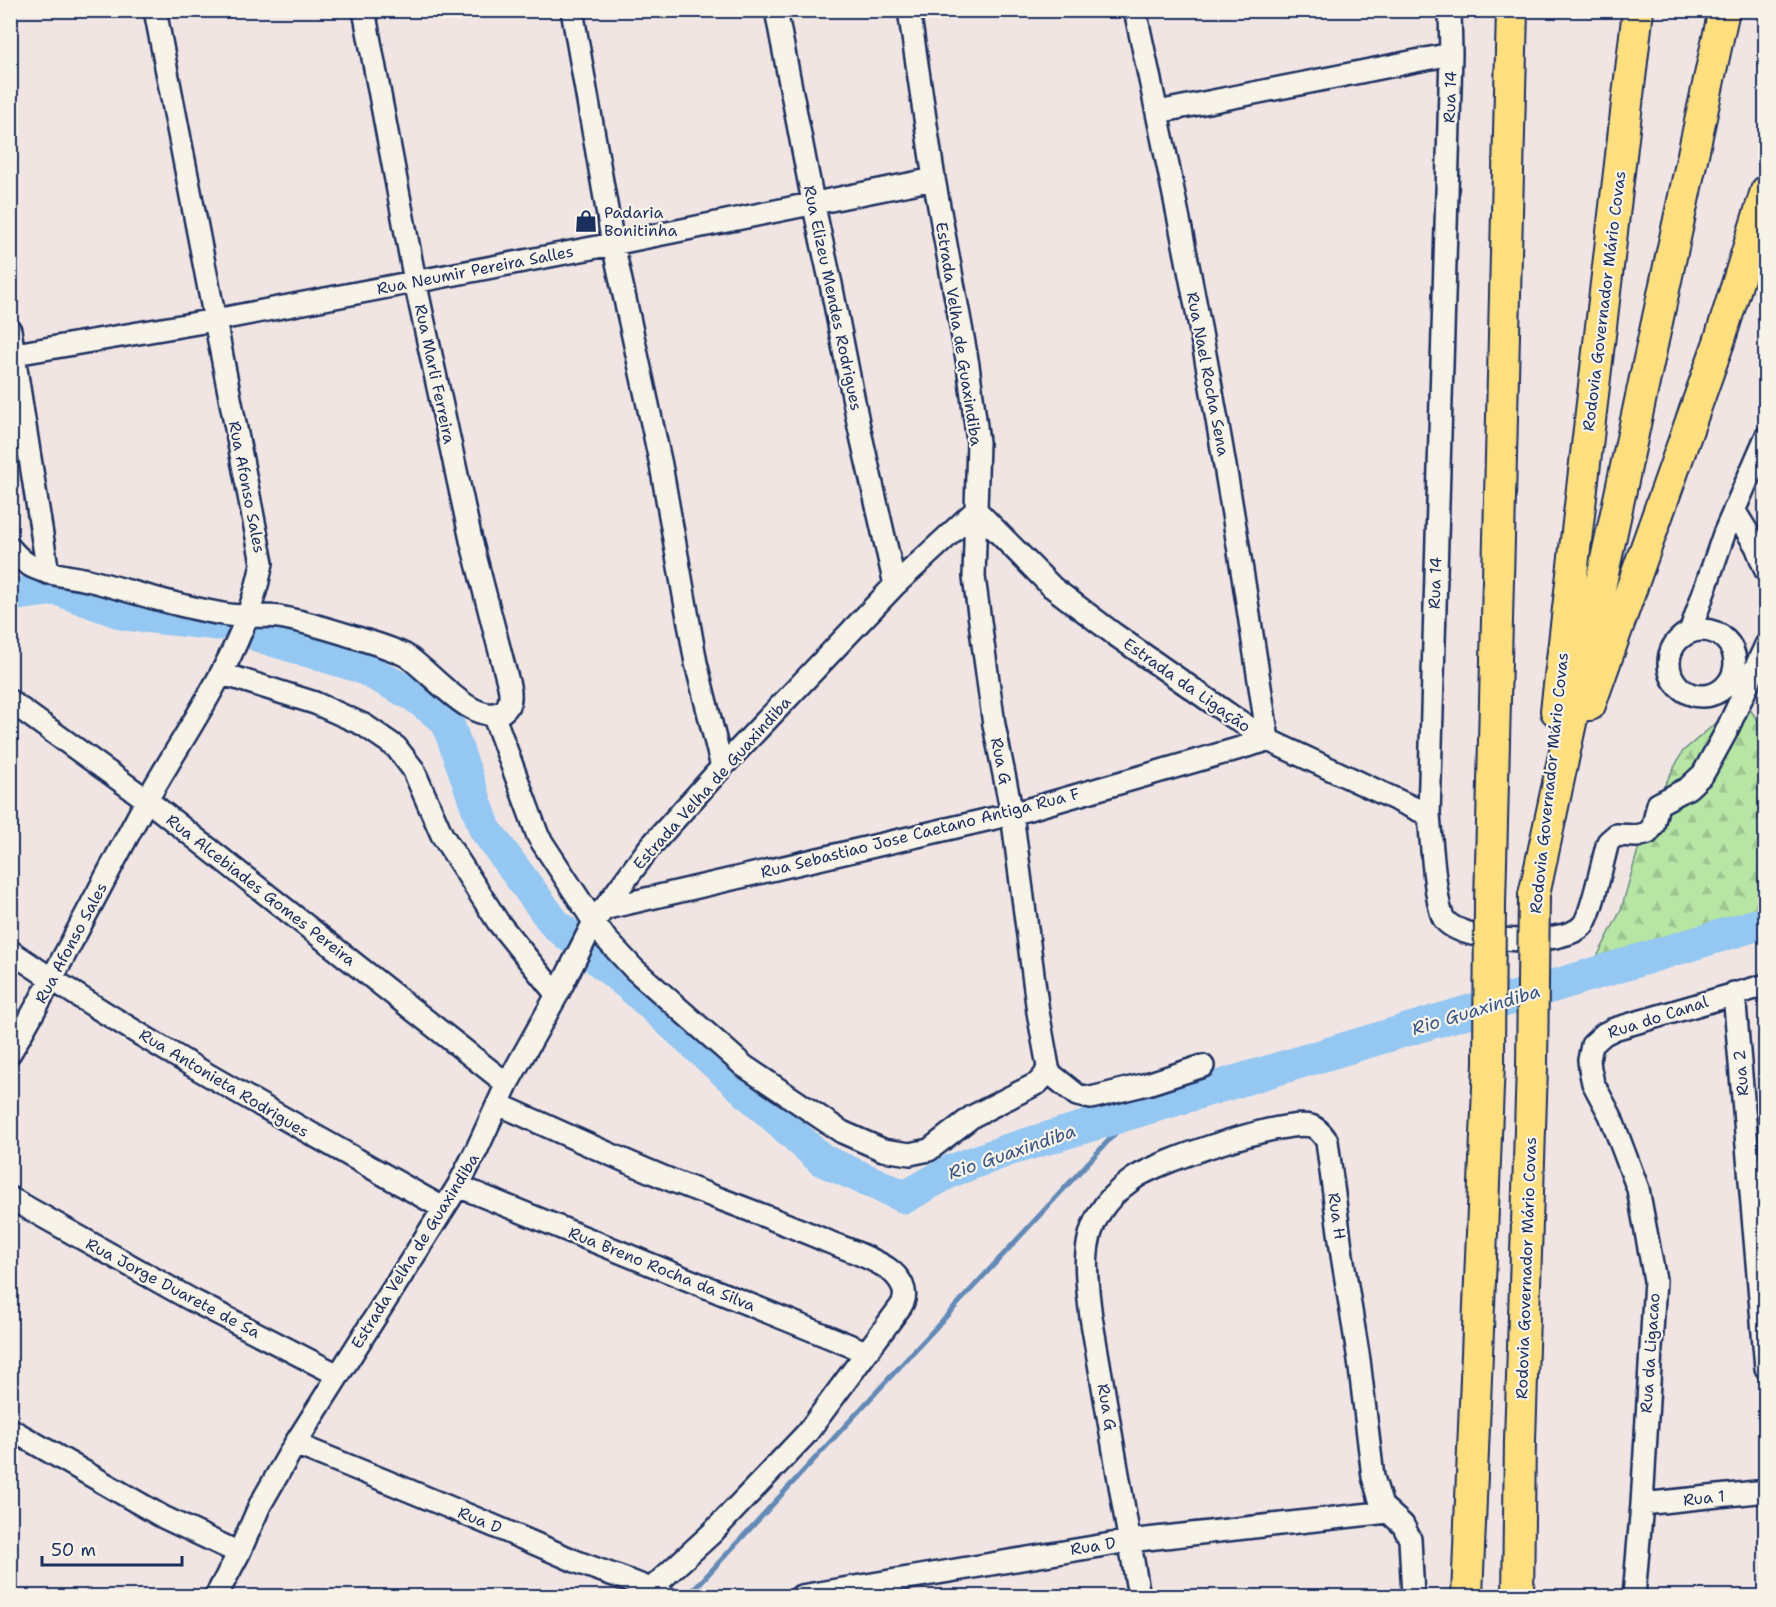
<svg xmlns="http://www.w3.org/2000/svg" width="1776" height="1607" viewBox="0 0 1776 1607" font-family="'Shantell Sans',sans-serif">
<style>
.forest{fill:url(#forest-firs);stroke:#698a81;stroke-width:1.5}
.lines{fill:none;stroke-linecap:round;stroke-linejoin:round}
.stream{stroke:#648ab6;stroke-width:5}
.river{stroke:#94c7f1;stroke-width:33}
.minor-casing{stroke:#1b2f5e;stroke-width:26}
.highway-casing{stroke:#1b2f5e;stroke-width:34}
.minor{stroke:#f7f3e8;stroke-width:21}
.highway{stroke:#fedf80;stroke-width:30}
.highway-bridge-casing{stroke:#1b2f5e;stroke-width:34;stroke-linecap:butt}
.highway-bridge{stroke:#fedf80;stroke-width:30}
.labels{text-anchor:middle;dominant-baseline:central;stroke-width:4.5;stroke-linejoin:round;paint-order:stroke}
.street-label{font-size:16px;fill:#1b2f5e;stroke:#f7f3e8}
.poi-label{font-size:16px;fill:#1b2f5e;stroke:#f7f3e8;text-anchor:start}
.water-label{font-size:18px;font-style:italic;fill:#395583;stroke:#f7f3e8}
</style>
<defs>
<pattern id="forest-firs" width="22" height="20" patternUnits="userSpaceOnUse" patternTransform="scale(1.5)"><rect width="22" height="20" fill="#b7e5a4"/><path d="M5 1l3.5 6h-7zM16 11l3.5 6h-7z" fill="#9dc590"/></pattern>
</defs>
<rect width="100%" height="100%" fill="#f1e5e4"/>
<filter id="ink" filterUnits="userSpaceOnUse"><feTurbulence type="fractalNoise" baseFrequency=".0167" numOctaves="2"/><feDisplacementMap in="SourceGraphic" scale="12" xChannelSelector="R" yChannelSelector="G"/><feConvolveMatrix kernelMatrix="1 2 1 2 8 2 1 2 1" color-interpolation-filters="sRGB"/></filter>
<g filter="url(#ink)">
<path class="forest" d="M1743 700 1765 730V922L1636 961 1593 965 1621 910 1647 818 1683 751Z"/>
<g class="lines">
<path class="stream" d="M688 1596 1134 1113"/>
<path class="river" d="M10 595 57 589 125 614 218 624
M259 636 361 667 415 696 447 721 485 829 555 924 634 989 822 1160 905 1197 951 1171 1008 1150 1766 922"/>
<g class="minor-casing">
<path id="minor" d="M572 10 613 244 661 465 696 663 722 767
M776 10 813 202 831 284 859 427 895 585
M1135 10C1163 139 1190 269 1213 398 1234 512 1251 626 1268 740
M1450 10 1451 54 1429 815C1431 835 1435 905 1444 919 1461 944 1564 947 1583 925 1592 914 1603 859 1608 842L1616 835 1637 836 1648 833 1653 826 1658 804 1688 788 1703 774 1725 734 1766 645
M1158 112 1451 54
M10 330 48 573
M15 354 215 320 613 244 934 179
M976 510 1052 587 1114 634 1230 715 1268 740 1429 815
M1734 510 1756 546 1766 571
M10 548C16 555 23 562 31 566 49 575 69 576 88 580 135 592 182 608 229 615 246 617 263 615 279 617 309 622 338 632 367 641 380 645 393 649 405 655 428 668 474 729 503 711 511 705 511 695 509 686L471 540 415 281 364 10
M1669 663a33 33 0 1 1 66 0a33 33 0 1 1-66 0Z
M1690 632 1724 534 1766 437
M223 674 315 703 364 725 396 747 413 769 442 835 498 922 557 995
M10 701 147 800 507 1084
M493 714 538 836 594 922 606 939 634 969 744 1066 842 1132 883 1150 910 1154 929 1150 973 1116 1038 1083 1045 1075 1048 1067 1038 1012 1012 814 994 725 974 577 978 442 968 365 934 179 909 10
M603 909 1012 814 1268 740
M10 951C149 1046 297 1125 443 1208
M1734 993 1766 1368
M10 1053C59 970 101 884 147 800 190 723 246 651 262 563L155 10
M1047 1071 1077 1095 1091 1098 1147 1084 1203 1066
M498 1104C556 1130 614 1157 673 1181 725 1201 778 1220 829 1242 849 1250 870 1257 887 1268 900 1277 910 1292 901 1306L807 1433 711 1534 651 1589
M458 1186 866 1352
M10 1198 190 1299 338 1375
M10 1429 163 1517 239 1553
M295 1444C389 1482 482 1520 575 1561 605 1573 636 1581 665 1596
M1642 1504 1766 1491
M216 1596 239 1553 260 1505 295 1444 458 1186 477 1149 507 1084 557 995 594 922 649 848 722 767 895 585 976 510
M801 1596 1129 1541 1388 1512
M1139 1596 1091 1317C1087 1283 1080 1245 1099 1214 1107 1200 1120 1188 1133 1179 1158 1161 1283 1119 1311 1126 1318 1128 1323 1135 1327 1141L1342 1255 1359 1360 1373 1477 1382 1506 1403 1525 1410 1539 1413 1596
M1634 1596 1642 1504 1655 1280 1638 1189 1610 1115 1593 1083 1590 1069 1589 1060 1592 1045 1604 1034 1614 1029 1766 985"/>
</g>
<g class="highway-casing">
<path id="highway" d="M1590 705 1719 342 1766 191
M1556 711 1638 10
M1534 895 1724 10
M1490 904 1512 10
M1467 1596 1489 1063
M1518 1596 1520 1440 1532 1067"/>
</g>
<use href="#minor" class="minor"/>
<use href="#highway" class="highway"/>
<g class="highway-bridge-casing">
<path id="highway-bridge" d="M1489 1063 1490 904
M1532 1067 1534 895"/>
</g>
<use href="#highway-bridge" class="highway-bridge"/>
</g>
</g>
<defs>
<g id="shop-bare" transform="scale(1.8)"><path d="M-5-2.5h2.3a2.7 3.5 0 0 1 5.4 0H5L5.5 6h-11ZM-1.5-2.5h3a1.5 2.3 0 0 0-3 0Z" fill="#1b2f5e" stroke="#f7f3e8" stroke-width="2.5" paint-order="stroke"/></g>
</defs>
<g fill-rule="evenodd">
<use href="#shop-bare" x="586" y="221"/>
</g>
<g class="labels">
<g class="street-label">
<text transform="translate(1450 97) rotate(-88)">Rua 14</text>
<text transform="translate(475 270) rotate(-11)">Rua Neumir Pereira Salles</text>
<text transform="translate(833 298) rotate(78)">Rua Elizeu Mendes Rodrigues</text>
<text transform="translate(1604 301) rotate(-83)">Rodovia Governador Mário Covas</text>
<text transform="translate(959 334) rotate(81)">Estrada Velha de Guaxindiba</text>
<text transform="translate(435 374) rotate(78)">Rua Marli Ferreira</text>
<text transform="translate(1208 374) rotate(79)">Rua Nael Rocha Sena</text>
<text transform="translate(247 487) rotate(79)">Rua Afonso Sales</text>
<text transform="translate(1435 583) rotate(-88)">Rua 14</text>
<text transform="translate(1187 685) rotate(35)">Estrada da Ligação</text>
<text transform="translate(1001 761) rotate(78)">Rua G</text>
<text transform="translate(712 783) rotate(-48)">Estrada Velha de Guaxindiba</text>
<text transform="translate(1549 783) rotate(-84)">Rodovia Governador Mário Covas</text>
<text transform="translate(920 833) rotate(-14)">Rua Sebastiao Jose Caetano Antiga Rua F</text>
<text transform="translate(261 890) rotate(38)">Rua Alcebiades Gomes Pereira</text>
<text transform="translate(71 943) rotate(-62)">Rua Afonso Sales</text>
<text transform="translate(1658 1017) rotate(-18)">Rua do Canal</text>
<text transform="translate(1741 1073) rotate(-95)">Rua 2</text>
<text transform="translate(224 1083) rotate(31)">Rua Antonieta Rodrigues</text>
<text transform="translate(1337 1216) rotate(82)">Rua H</text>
<text transform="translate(415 1251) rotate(-58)">Estrada Velha de Guaxindiba</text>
<text transform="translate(1526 1268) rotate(-88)">Rodovia Governador Mário Covas</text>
<text transform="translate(662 1269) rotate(22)">Rua Breno Rocha da Silva</text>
<text transform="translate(173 1288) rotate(28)">Rua Jorge Duarete de Sa</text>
<text transform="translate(1650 1353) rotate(-86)">Rua da Ligacao</text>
<text transform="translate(1107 1407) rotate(80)">Rua G</text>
<text transform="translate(1704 1498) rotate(-6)">Rua 1</text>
<text transform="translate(480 1520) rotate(22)">Rua D</text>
<text transform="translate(1093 1546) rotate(-9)">Rua D</text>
</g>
<g class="poi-label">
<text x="604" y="212">Padaria<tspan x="604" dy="18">Bonitinha</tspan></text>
</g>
<g class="water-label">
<text transform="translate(1476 1010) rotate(-17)">Rio Guaxindiba</text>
<text transform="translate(1012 1152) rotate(-19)">Rio Guaxindiba</text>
</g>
</g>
<rect width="1776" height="1607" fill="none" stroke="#f7f3e8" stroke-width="36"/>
<rect x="18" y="18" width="1740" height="1571" fill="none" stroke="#1b2f5e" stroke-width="2" filter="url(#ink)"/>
<path d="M42 1556v9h140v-9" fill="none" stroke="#1b2f5e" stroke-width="3"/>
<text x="51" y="1556" font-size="18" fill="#1b2f5e" stroke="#f7f3e8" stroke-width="4.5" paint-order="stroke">50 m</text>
</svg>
